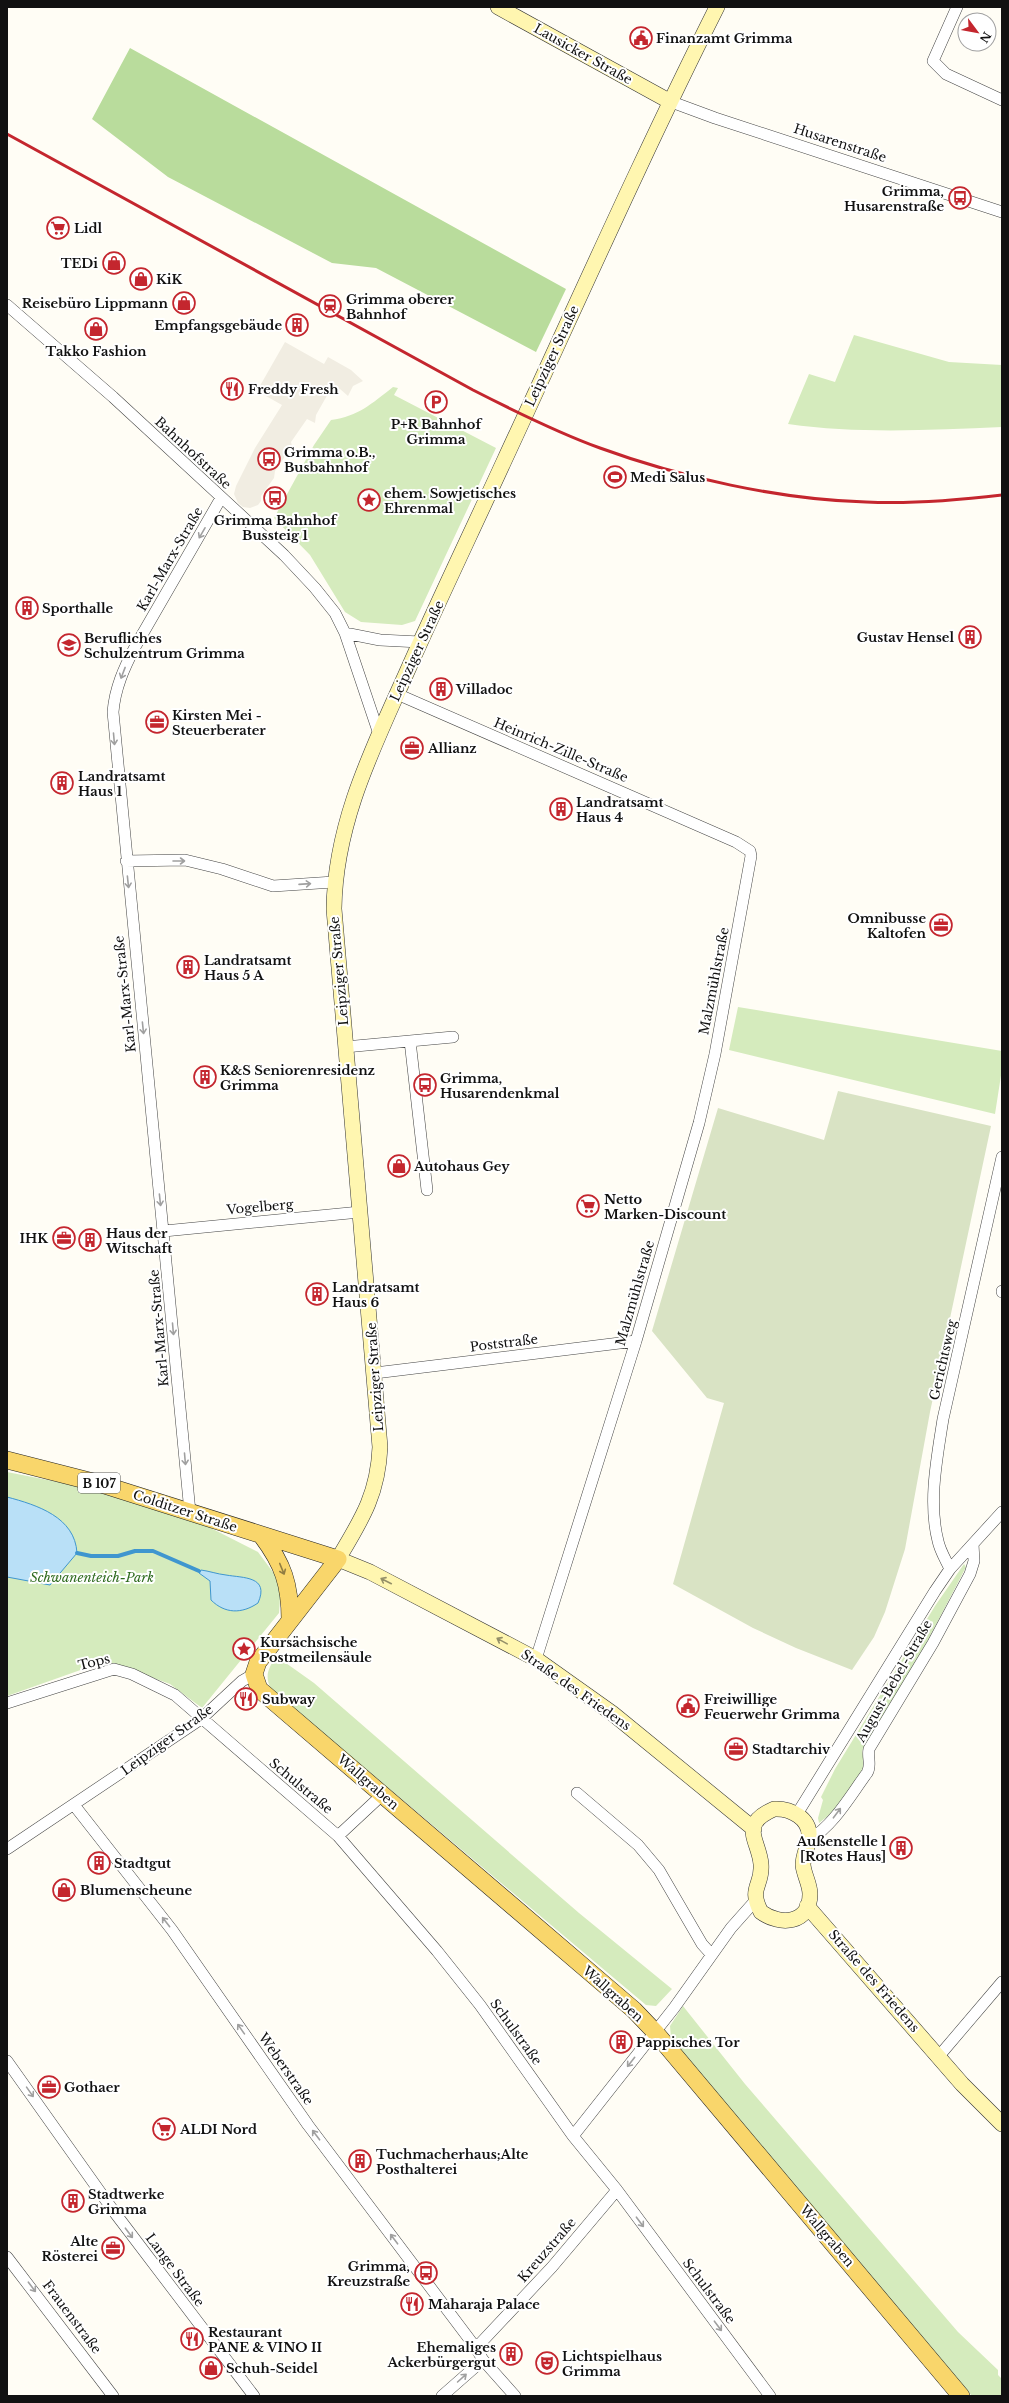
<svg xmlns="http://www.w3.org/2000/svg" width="1009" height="2403" viewBox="0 0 1009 2403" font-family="'Libre Baskerville',serif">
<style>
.green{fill:#d5ebbd}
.forest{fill:#b9dc9c}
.cemetery{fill:#d9e3c4}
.plaza{fill:#f1ede2}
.water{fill:#b9e0f7;stroke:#3f96cf}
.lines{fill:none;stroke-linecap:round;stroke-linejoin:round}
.stream{stroke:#3f96cf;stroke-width:4}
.street-casing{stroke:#444;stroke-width:12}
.secondary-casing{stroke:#333;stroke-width:16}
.primary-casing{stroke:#222;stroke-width:18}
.street{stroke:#fff;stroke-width:11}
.secondary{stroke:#fff6b0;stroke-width:15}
.primary{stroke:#f9d66b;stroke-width:17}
.rail{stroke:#c4262e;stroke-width:3}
.oneway{stroke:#a0a0a0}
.oneway2{stroke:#917d42}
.oneway3{stroke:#948f68}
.labels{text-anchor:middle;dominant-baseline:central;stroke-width:4;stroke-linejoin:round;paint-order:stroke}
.shield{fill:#fff;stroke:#585858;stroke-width:1}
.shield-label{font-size:12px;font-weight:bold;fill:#111}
.poi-label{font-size:13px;font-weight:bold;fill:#111;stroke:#fff;text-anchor:start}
.street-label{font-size:13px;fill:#111;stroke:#fff}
.park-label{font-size:13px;font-style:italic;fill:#2f6b1f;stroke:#fff}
</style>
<rect width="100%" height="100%" fill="#fffdf5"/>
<path class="green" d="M854 335 949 362 1002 365V427C930 430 859 434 788 424L809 374 835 382Z
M393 387 398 388 394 395 496 448 415 621 402 625 361 622 345 612 310 555 274 518 314 445 331 420C359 416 371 404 393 387Z
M738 1007 1002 1051V1069L995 1114 729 1050Z
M7 1472 109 1492 195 1520 258 1552 281 1583 279 1613 202 1708 170 1684 106 1661 7 1696Z
M964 1564 966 1567 927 1642 862 1751 865 1769 834 1811 819 1823 818 1818 823 1800 821 1797 835 1769 935 1606Z
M276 1656 314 1683 579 1913 672 1989 656 2006 646 2005 271 1689C264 1675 269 1668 276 1656Z
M683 2006 745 2084 958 2332 998 2370V2375L1002 2379V2396H972L671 2038 670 2026Z"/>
<path class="forest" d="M130 48 566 289 536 352 376 268 332 263 168 177 92 119Z"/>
<path class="cemetery" d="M838 1091 991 1126 930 1412 905 1549 885 1612 874 1637 852 1670 796 1648 753 1628 673 1584 724 1403 707 1398 652 1331 718 1108 824 1140Z"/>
<path class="plaza" d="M285 342 324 364 328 357 351 370 363 381 353 386 348 396 340 389 329 392 316 415 315 423 307 419 291 442 292 446 275 471 274 478 261 496V501L258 505 250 508 243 507 238 503 234 494 236 486 255 448 282 405 257 391Z"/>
<path class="water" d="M7 1497C37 1505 75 1517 77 1553L50 1585 7 1577Z
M201 1570C209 1571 217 1574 226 1575 243 1578 270 1576 258 1603 242 1614 225 1614 211 1600L210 1581 199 1573Z"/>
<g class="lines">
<path class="stream" d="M77 1553 91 1556H118L135 1551H153L199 1571"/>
<g class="street-casing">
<path id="street" d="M957 7 933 61 946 74 1002 100
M669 101 715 118 1002 212
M7 305 113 397 284 555 315 588 335 613 345 633 379 734
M345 633 380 640 420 642
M397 694 736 842 750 851 751 856 715 1054 699 1123 636 1341 536 1659
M126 861 185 860 222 869 273 886 334 882
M410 1041 427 1190
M345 1047 453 1037
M164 1231 360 1212
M1002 1291V1292
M375 1373 636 1341
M190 1512 113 712C115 688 124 668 135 647L221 498
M950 1569C946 1560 940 1551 938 1541 928 1502 937 1458 943 1419L1002 1157
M7 1703 114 1669 132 1674 175 1695 338 1836 437 1951 480 2005 573 2136 617 2190 770 2396
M577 1793 638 1845 659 1870 702 1944 711 1954
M74 1805 172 1930 308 2125 476 2348 483 2360 515 2396
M797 1814 935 1591 950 1569 1002 1512
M338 1836 382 1795
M809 1840C834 1825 850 1796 867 1773 872 1765 867 1758 869 1749L933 1643 970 1574 974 1561 973 1544
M7 1849 201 1719 242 1681 254 1674
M939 2056 1002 1982
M7 2061 115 2213 254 2396
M573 2136 674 2008 731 1928 755 1901
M7 2257 113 2396
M476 2348 552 2267 617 2190
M442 2396 483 2360"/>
</g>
<g class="secondary-casing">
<path id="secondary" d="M498 7 669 101
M717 7C642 156 575 308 505 459 472 531 438 602 406 674 372 750 335 824 334 909L380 1447C378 1494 362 1519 338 1559L370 1572 536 1659 612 1713 754 1829
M774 1809C790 1808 811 1818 809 1838 808 1847 803 1855 803 1865 804 1875 810 1884 810 1894 810 1924 780 1926 761 1912 748 1887 763 1886 761 1864 759 1840 738 1825 774 1809Z
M807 1906 962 2084 1002 2124"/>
</g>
<g class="primary-casing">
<path id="primary" d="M7 1460 101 1484 338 1559 258 1662 254 1674 259 1689 634 2010 655 2032 961 2396
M262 1536C283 1564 290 1584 290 1620"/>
</g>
<use href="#street" class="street"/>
<use href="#secondary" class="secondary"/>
<use href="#primary" class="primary"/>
<path class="rail" d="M7 134 473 390C514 411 556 432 600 448 679 477 781 500 866 502 908 504 960 500 1002 495"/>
</g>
<defs><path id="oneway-shaft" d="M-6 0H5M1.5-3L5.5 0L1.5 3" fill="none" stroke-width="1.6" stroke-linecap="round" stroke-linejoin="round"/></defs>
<g class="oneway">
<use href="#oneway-shaft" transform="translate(202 533) rotate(120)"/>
<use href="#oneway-shaft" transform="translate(123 673) rotate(111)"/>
<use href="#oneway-shaft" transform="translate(114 739) rotate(85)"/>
<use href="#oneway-shaft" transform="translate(179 861)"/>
<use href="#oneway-shaft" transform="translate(128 882) rotate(84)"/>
<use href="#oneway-shaft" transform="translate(305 884) rotate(-4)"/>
<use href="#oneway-shaft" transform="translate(143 1028) rotate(84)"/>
<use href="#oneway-shaft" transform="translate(160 1200) rotate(84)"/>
<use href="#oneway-shaft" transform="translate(173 1329) rotate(85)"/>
<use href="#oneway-shaft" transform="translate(185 1459) rotate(85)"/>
<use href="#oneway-shaft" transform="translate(837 1813) rotate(-53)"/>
<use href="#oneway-shaft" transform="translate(166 1922) rotate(-128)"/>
<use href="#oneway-shaft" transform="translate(241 2029) rotate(-125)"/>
<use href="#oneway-shaft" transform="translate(631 2062) rotate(128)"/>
<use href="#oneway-shaft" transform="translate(30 2092) rotate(55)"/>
<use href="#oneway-shaft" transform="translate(316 2135) rotate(-127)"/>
<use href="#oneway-shaft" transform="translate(640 2222) rotate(53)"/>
<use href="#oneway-shaft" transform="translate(129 2233) rotate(53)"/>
<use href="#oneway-shaft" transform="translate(394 2239) rotate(-127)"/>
<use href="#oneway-shaft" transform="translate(32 2287) rotate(53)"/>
<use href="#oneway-shaft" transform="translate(718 2326) rotate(53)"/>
<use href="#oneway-shaft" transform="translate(462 2378) rotate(-42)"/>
</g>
<use class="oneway2" href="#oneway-shaft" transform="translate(282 1569) rotate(68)"/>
<g class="oneway3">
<use href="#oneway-shaft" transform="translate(386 1581) rotate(-153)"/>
<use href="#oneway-shaft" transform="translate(502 1641) rotate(-151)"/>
</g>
<defs>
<g id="civic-ring" transform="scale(1.15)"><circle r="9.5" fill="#fff" stroke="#c4262e" stroke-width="1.5"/><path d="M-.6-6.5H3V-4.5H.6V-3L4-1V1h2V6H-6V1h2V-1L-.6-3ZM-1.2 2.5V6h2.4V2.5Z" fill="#c4262e"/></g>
<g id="bus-ring" transform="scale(1.15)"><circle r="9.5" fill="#fff" stroke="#c4262e" stroke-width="1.5"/><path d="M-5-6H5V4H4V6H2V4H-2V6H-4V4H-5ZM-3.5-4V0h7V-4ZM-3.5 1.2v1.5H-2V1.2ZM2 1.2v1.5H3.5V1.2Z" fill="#c4262e"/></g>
<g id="supermarket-ring" transform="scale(1.15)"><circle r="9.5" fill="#fff" stroke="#c4262e" stroke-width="1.5"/><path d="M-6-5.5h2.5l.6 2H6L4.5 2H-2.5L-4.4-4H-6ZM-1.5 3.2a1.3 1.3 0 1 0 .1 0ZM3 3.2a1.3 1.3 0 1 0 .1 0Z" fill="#c4262e"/></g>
<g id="shop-ring" transform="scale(1.15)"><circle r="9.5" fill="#fff" stroke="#c4262e" stroke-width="1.5"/><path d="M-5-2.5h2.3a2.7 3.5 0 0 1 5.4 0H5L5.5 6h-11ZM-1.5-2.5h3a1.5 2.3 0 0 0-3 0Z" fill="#c4262e"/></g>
<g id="station-ring" transform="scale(1.15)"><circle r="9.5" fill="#fff" stroke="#c4262e" stroke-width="1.5"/><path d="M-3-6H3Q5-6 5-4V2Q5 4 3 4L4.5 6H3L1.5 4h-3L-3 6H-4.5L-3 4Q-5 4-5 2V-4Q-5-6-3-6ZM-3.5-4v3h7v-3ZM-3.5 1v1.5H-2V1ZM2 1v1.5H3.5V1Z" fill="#c4262e"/></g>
<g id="building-ring" transform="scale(1.15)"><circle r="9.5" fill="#fff" stroke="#c4262e" stroke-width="1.5"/><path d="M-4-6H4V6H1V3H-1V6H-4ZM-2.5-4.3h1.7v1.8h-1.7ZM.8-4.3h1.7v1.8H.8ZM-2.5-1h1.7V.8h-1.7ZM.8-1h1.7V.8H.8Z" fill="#c4262e"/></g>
<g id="restaurant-ring" transform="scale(1.15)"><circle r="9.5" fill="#fff" stroke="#c4262e" stroke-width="1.5"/><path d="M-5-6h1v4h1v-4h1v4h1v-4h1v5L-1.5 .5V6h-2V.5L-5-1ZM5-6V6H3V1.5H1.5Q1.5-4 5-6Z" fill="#c4262e"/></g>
<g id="parking-ring" transform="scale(1.15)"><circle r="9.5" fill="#fff" stroke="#c4262e" stroke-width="1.5"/><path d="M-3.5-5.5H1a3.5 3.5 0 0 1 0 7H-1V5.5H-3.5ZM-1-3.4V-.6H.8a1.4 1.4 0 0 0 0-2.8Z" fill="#c4262e"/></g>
<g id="stadium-ring" transform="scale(1.15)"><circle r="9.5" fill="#fff" stroke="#c4262e" stroke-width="1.5"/><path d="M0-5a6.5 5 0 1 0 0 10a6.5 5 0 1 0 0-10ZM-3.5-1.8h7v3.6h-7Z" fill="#c4262e"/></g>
<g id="sight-ring" transform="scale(1.15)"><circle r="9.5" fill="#fff" stroke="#c4262e" stroke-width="1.5"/><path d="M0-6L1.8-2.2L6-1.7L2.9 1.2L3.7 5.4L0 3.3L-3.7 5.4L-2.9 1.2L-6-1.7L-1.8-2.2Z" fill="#c4262e"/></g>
<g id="school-ring" transform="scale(1.15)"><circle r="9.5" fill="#fff" stroke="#c4262e" stroke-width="1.5"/><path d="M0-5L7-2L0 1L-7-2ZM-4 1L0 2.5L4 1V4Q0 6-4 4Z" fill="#c4262e"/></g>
<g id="office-ring" transform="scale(1.15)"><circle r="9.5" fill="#fff" stroke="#c4262e" stroke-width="1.5"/><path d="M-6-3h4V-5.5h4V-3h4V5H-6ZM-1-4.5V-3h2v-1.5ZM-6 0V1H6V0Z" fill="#c4262e"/></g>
<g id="theatre-ring" transform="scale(1.15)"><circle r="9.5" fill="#fff" stroke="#c4262e" stroke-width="1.5"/><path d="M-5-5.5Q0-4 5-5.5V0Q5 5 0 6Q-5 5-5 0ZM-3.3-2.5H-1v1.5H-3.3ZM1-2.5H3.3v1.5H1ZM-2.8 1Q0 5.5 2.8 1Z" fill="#c4262e"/></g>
</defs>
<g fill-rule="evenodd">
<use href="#civic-ring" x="641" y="38"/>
<use href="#bus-ring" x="960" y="198"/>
<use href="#supermarket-ring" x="58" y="228"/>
<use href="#shop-ring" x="114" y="263"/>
<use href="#shop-ring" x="141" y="279"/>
<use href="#shop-ring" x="184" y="303"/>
<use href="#station-ring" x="330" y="306"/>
<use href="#building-ring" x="297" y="325"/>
<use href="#shop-ring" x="96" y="329"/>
<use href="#restaurant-ring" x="232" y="389"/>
<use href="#parking-ring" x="436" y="402"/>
<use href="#bus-ring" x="269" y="459"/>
<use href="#stadium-ring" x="615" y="477"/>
<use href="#bus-ring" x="275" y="498"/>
<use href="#sight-ring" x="369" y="500"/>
<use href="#building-ring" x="27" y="608"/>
<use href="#building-ring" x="970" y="637"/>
<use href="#school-ring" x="69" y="645"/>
<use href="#building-ring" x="441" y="689"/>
<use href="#office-ring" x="157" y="722"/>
<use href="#office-ring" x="412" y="748"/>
<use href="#building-ring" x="62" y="783"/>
<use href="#building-ring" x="561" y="809"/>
<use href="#office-ring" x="941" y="925"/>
<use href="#building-ring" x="188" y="967"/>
<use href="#building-ring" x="205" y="1077"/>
<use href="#bus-ring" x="425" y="1085"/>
<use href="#shop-ring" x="399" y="1166"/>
<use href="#supermarket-ring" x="588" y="1206"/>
<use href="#office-ring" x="64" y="1238"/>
<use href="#building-ring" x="90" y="1240"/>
<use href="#building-ring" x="317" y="1294"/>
<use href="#sight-ring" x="244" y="1649"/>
<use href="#restaurant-ring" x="246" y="1699"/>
<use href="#civic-ring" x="688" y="1706"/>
<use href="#office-ring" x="736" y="1749"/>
<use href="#building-ring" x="901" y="1848"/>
<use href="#building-ring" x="99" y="1863"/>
<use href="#shop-ring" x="64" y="1890"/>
<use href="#building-ring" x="621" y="2042"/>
<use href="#office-ring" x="49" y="2087"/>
<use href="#supermarket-ring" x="164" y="2129"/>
<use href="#building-ring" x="360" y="2161"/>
<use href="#building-ring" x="73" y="2201"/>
<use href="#office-ring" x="113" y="2248"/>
<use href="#bus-ring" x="426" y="2273"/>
<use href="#restaurant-ring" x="412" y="2304"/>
<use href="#restaurant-ring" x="192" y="2339"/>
<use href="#building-ring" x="511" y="2354"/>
<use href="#theatre-ring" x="547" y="2363"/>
<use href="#shop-ring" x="211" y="2368"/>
</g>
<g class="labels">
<rect class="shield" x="78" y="1473" width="42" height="20" rx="3"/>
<g class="shield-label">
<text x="99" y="1483">B 107</text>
</g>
<g class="poi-label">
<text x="656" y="38">Finanzamt Grimma</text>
<text x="944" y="191" text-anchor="end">Grimma,<tspan x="944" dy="15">Husarenstraße</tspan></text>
<text x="74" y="228">Lidl</text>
<text x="98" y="263" text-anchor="end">TEDi</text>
<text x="156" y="279">KiK</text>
<text x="346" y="299">Grimma oberer<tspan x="346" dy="15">Bahnhof</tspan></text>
<text x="168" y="303" text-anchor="end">Reisebüro Lippmann</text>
<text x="282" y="325" text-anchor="end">Empfangsgebäude</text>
<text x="96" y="351" text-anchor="middle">Takko Fashion</text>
<text x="248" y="389">Freddy Fresh</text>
<text x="436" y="424" text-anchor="middle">P+R Bahnhof<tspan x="436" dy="15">Grimma</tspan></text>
<text x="284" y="452">Grimma o.B.,<tspan x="284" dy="15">Busbahnhof</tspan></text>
<text x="630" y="477">Medi Salus</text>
<text x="384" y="493">ehem. Sowjetisches<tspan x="384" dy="15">Ehrenmal</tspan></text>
<text x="275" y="520" text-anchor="middle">Grimma Bahnhof<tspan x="275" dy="15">Bussteig 1</tspan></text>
<text x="42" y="608">Sporthalle</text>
<text x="954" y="637" text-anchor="end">Gustav Hensel</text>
<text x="84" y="638">Berufliches<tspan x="84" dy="15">Schulzentrum Grimma</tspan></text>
<text x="456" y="689">Villadoc</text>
<text x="172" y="715">Kirsten Mei -<tspan x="172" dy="15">Steuerberater</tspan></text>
<text x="428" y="748">Allianz</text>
<text x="78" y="776">Landratsamt<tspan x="78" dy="15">Haus 1</tspan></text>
<text x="576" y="802">Landratsamt<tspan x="576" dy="15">Haus 4</tspan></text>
<text x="926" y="918" text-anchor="end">Omnibusse<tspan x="926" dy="15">Kaltofen</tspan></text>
<text x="204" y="960">Landratsamt<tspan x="204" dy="15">Haus 5 A</tspan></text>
<text x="220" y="1070">K&amp;S Seniorenresidenz<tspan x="220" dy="15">Grimma</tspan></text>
<text x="440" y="1078">Grimma,<tspan x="440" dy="15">Husarendenkmal</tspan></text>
<text x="414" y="1166">Autohaus Gey</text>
<text x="604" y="1199">Netto<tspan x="604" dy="15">Marken-Discount</tspan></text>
<text x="106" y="1233">Haus der<tspan x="106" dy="15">Witschaft</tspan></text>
<text x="48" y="1238" text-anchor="end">IHK</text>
<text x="332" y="1287">Landratsamt<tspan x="332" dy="15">Haus 6</tspan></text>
<text x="260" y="1642">Kursächsische<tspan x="260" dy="15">Postmeilensäule</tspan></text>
<text x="262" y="1699">Subway</text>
<text x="704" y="1699">Freiwillige<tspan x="704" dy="15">Feuerwehr Grimma</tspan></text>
<text x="752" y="1749">Stadtarchiv</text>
<text x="886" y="1841" text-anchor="end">Außenstelle l<tspan x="886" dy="15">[Rotes Haus]</tspan></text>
<text x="114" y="1863">Stadtgut</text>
<text x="80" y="1890">Blumenscheune</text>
<text x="636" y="2042">Pappisches Tor</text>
<text x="64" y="2087">Gothaer</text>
<text x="180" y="2129">ALDI Nord</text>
<text x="376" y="2154">Tuchmacherhaus;Alte<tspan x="376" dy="15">Posthalterei</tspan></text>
<text x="88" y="2194">Stadtwerke<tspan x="88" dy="15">Grimma</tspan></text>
<text x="98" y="2241" text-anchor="end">Alte<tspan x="98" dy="15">Rösterei</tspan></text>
<text x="410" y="2266" text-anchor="end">Grimma,<tspan x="410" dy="15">Kreuzstraße</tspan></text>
<text x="428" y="2304">Maharaja Palace</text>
<text x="208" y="2332">Restaurant<tspan x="208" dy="15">PANE &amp; VINO II</tspan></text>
<text x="496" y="2347" text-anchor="end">Ehemaliges<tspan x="496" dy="15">Ackerbürgergut</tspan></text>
<text x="562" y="2356">Lichtspielhaus<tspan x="562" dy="15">Grimma</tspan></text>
<text x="226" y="2368">Schuh-Seidel</text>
</g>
<g class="street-label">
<text transform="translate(583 54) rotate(29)">Lausicker Straße</text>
<text transform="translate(840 143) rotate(18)">Husarenstraße</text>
<text transform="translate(552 356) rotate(-65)">Leipziger Straße</text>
<text transform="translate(193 453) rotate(43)">Bahnhofstraße</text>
<text transform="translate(170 559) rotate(-60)">Karl-Marx-Straße</text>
<text transform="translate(417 651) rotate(-65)">Leipziger Straße</text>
<text transform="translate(561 750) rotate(23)">Heinrich-Zille-Straße</text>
<text transform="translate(339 971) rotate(-95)">Leipziger Straße</text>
<text transform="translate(714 981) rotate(-79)">Malzmühlstraße</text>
<text transform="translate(125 994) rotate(-96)">Karl-Marx-Straße</text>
<text transform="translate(260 1207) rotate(-5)">Vogelberg</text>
<text transform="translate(635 1293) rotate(-74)">Malzmühlstraße</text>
<text transform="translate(159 1328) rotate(-95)">Karl-Marx-Straße</text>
<text transform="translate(504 1343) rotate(-7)">Poststraße</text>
<text transform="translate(943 1360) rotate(-77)">Gerichtsweg</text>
<text transform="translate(375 1377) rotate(-94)">Leipziger Straße</text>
<text transform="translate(185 1511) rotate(18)">Colditzer Straße</text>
<text transform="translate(94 1662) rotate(-14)">Tops</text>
<text transform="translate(894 1681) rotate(-60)">August-Bebel-Straße</text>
<text transform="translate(576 1690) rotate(35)">Straße des Friedens</text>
<text transform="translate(167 1740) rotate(-36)">Leipziger Straße</text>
<text transform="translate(368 1782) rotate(41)">Wallgraben</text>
<text transform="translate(301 1786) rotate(40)">Schulstraße</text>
<text transform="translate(874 1981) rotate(49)">Straße des Friedens</text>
<text transform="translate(613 1994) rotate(42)">Wallgraben</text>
<text transform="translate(516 2032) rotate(54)">Schulstraße</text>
<text transform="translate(286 2069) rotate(55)">Weberstraße</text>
<text transform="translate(827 2236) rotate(50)">Wallgraben</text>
<text transform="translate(547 2250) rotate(-49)">Kreuzstraße</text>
<text transform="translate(175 2270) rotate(53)">Lange Straße</text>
<text transform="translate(709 2291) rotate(53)">Schulstraße</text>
<text transform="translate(72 2317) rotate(53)">Frauenstraße</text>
</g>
<g class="park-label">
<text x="92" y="1577">Schwanenteich-Park</text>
</g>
</g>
<rect width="1009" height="2403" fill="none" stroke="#111111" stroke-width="16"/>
<g transform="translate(977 32) rotate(122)"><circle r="19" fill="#ffffff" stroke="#a0a0a0"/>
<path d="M0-3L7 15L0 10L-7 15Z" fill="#c4262e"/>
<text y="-6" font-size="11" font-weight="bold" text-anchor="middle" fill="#111111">N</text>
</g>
</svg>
